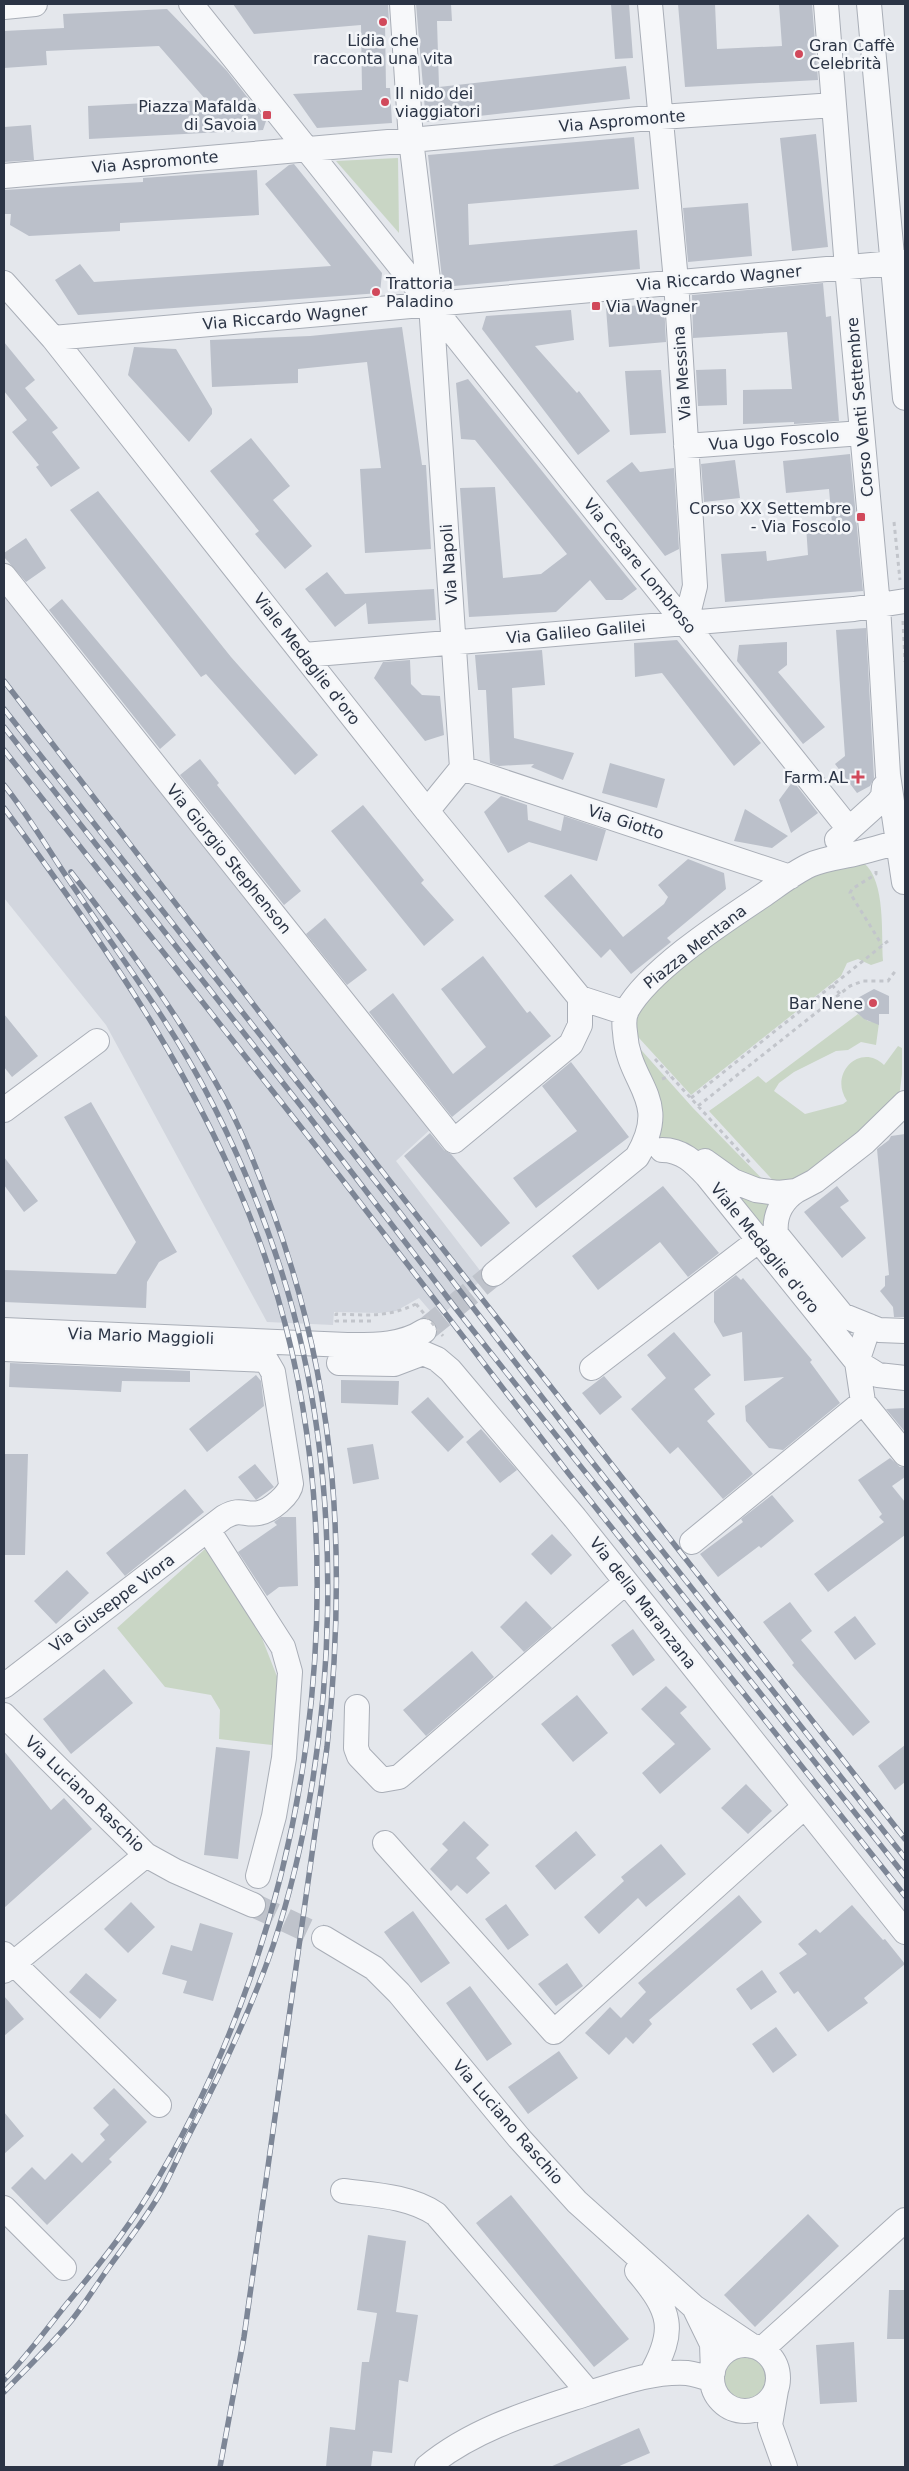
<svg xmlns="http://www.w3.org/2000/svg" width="909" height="2471" viewBox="0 0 909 2471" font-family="'DejaVu Sans',sans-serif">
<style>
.built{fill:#d2d6de}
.green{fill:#c9d6c5}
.building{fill:#bbc0ca}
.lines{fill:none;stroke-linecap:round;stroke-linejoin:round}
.minor-tunnel{stroke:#bfc3cb;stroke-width:24;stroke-dasharray:24 12;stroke-linecap:butt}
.minor-casing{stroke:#a9aeb7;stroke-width:26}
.path{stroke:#c2c5cb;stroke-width:3;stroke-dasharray:4 4;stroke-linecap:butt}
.minor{stroke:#f7f8fa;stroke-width:24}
.rail-casing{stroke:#7d8696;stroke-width:5.5}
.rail{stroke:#f4f6f9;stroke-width:4;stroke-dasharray:11;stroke-linecap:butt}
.path-bridge{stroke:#c2c5cb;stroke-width:3;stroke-dasharray:4 4;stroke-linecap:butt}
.poi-dot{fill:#d1495b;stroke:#f4f6f9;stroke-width:2}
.labels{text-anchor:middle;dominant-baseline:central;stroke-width:5;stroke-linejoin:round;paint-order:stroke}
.poi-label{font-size:16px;fill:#2b3445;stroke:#f4f6f9;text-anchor:start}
.street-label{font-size:16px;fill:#2b3445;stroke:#f4f6f9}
</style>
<rect width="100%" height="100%" fill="#e4e7ec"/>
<path class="built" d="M4 593 434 1126 396 1161 485 1277 437 1319 419 1298 396 1311 379 1313 334 1312 333 1325 267 1322 106 1025 4 898Z"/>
<path class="green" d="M398 158 399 233 336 161Z
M864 863C886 882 881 933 883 961L871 965 858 959 847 963 841 976 691 1095 629 1027 636 1002 812 867Z
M858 1014 868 1021 879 1023 876 1045 861 1042 848 1050 836 1051 794 1072 779 1083 774 1091 805 1114 843 1104 847 1101C828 1073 861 1042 884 1065L898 1046 902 1048V1074L899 1098 825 1165 780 1188 709 1111 758 1076 766 1083Z
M626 1033 693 1108 775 1192 646 1142Z
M732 1191 776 1201 763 1228Z
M205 1549 223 1571 256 1623 278 1679 272 1745 219 1739 220 1710 211 1695 165 1687 117 1628Z
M723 2378a22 22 0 1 1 44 0a22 22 0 1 1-44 0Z"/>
<path class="building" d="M233 4H388L389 23H385L386 88H390L392 123 317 128 293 94 362 90 361 25 254 34Z
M416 4H451L452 21H437L439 87 626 66 630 99 426 122Z
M611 4H629L633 58 615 59Z
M678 4H715L717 49 782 46 779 4H812L818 80 685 87Z
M167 9 227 71 266 121 263 130 89 139 88 106 206 100 159 46 46 51 47 65 4 68V31L64 28 63 14Z
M31 125 34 160 4 162V127Z
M816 134 828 247 792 251 780 138Z
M634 137 639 189 468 204 469 245 637 230 640 269 443 287 428 155Z
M294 164 382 273 380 293 78 315 55 280 80 264 94 282 331 266 265 184 289 165Z
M257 170 259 215 120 223V231L29 236 10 225 11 214H4V190L143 182V178Z
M748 203 752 256 688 262 683 208Z
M823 283 826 317 831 316 839 421 794 424V422L743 424V390L792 389 787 332 693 338 692 295Z
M664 303 666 342 609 347 606 308Z
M571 310 574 340 535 346 577 393 579 391 610 431 578 455 482 329 486 316Z
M402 327 422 465H426L431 549 365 553 360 469 381 468 367 362 298 369V383L212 387 210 340 310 336Z
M4 342 35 380 25 388 58 428 52 432 80 468 51 487 36 467 39 465 12 432 27 420 4 391Z
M134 347 176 349 212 409V414L189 442 128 375Z
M726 369 727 405 698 406 696 370Z
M661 370 666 433 630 435 625 371Z
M468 379 637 589 622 600H606L590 580 556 612 469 617 460 488 495 487 503 578 541 574 567 554 475 440 461 439 456 383Z
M251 438 290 486 273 500 312 546 285 569 255 534 259 531 210 471Z
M850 454 863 591 725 602 721 554 766 551 767 561 808 555 806 526 832 524 829 489 786 493 783 461Z
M735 460 740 498 704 502 701 464Z
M632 462 640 472 674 468 679 549 665 556 606 481Z
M98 491 231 657 318 755 295 775 206 674 201 677 70 510Z
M26 538 46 568 26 582 4 557V553Z
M327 572 345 594 434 589 436 620 368 624 366 603 335 627 305 589Z
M62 599 176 735 160 749 49 610Z
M866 628 874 778 870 786 857 793 835 764 845 756 836 630Z
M677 640 761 743 734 766 662 673 635 677 634 643Z
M787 642V665L778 672 825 727 803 744 737 661 739 645Z
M542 650 545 685 512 688 514 738 574 753 563 780 531 767 534 764 499 766 490 763 486 690H478L475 655Z
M410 660 411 684 422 695 440 696 444 735 425 741 374 678 383 662Z
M200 759 219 783 217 785 301 891 284 905 180 775Z
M610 763 665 779 657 808 602 793Z
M793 781 818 813 791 833 779 800Z
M501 796 527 805 528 820 561 831 564 816 606 830 597 861 529 842 508 853 484 812Z
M363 805 424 880 421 883 454 920 424 946 331 831Z
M745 809 788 836 772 848 734 841Z
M688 859 724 873 726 889 667 938 671 942 631 974 610 949 601 958 544 896 571 874 623 937 664 904 668 897 658 885Z
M325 918 367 970 347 985 306 934Z
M483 956 527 1013 530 1011 551 1036 452 1117 369 1012 393 993 453 1074 486 1047 441 989Z
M874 989 889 996V1014H879V1025L864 1019 855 1011 860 1006 854 1000Z
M4 1014 38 1056 12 1077 4 1067Z
M571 1062 629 1137 536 1208 513 1178 577 1131 542 1086Z
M91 1102 177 1252 159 1262 147 1282 146 1308 4 1302V1270L116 1274 136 1242 64 1117Z
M430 1133 444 1150 451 1154 510 1223 481 1247 404 1156Z
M905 1134V1317H894L893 1307 880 1291 885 1286V1276L889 1275 877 1149 889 1140 891 1136Z
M4 1157 38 1201 24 1212 4 1185Z
M663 1186 719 1253 688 1277 660 1242 598 1290 572 1256Z
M837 1186 849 1201 840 1207 866 1238 842 1258 804 1212Z
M736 1275 741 1280 743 1278 812 1360 810 1362 840 1403 783 1450 769 1448 746 1421 745 1406 784 1377 744 1381 742 1332 723 1337 714 1322V1292Z
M674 1332 711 1375 694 1389 715 1414 707 1421 753 1474 723 1499 678 1447 670 1454 631 1409 666 1378 647 1355Z
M10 1363 190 1371V1382L122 1381 121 1392 9 1387Z
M256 1375 261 1381 264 1406 207 1452 189 1429Z
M604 1376 622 1397 600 1415 582 1393Z
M341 1380 399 1381 398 1405 341 1403Z
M428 1397 464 1437 448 1452 411 1412Z
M905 1408V1432L886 1409Z
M481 1429 517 1470 500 1483 466 1442Z
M373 1444 379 1479 353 1484 347 1448Z
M4 1454H28L25 1555H4Z
M890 1458 900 1467H905V1477L892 1486 905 1502V1535L828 1592 814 1574 884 1522 879 1517 882 1514 858 1480Z
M255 1464 274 1487 256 1500 238 1477Z
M185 1489 204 1512 125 1576 106 1553Z
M772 1495 794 1521 761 1548 759 1546 718 1577 700 1554 743 1522 741 1519Z
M281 1517H296L298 1586 279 1587 267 1596 238 1552 277 1525 274 1522Z
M552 1534 572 1555 551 1575 531 1554Z
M67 1570 89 1593 56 1624 34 1601Z
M526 1601 552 1628 524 1652 500 1627Z
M790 1602 812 1631 801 1640 870 1722 853 1736 792 1665 794 1663 763 1622Z
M855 1616 876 1644 855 1660 834 1632Z
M633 1629 655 1660 633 1676 611 1645Z
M472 1651 494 1677 426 1736 403 1710Z
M104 1669 133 1703 71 1754 43 1719Z
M666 1686 687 1707 680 1713 711 1749 660 1794 642 1773 675 1744 641 1709Z
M577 1695 608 1733 573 1762 541 1724Z
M905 1745V1782L895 1790 878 1766Z
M216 1747 250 1751 238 1859 204 1855Z
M4 1751 51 1810 64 1798 92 1829 4 1908Z
M746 1784 772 1811 748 1834 721 1808Z
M464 1821 489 1845 476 1858 490 1873 467 1894 457 1885 451 1891 430 1869 448 1850 442 1844Z
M576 1831 596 1855 555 1890 535 1866Z
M661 1844 686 1874 646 1907 638 1898 599 1934 584 1917 624 1881 621 1877Z
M739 1895 762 1922 649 2020 652 2024 633 2044 626 2037 609 2055 585 2033 610 2007 621 2018 646 1992 638 1983Z
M131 1902 155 1927 128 1953 104 1929Z
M506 1904 529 1935 508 1950 485 1919Z
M852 1905 883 1940 885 1939 905 1964 864 1998 868 2003 828 2032 798 1991 794 1994 779 1973 807 1954 798 1944 816 1929 820 1933Z
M413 1911 450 1963 421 1983 384 1932Z
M200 1923 233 1933 213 2001 183 1993 187 1981 162 1974 171 1945 192 1951Z
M567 1963 583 1986 556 2006 538 1984Z
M762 1970 777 1992 751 2010 736 1989Z
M86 1973 117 2000 100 2019 69 1992Z
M470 1986 512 2044 487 2061 446 2003Z
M4 1996 24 2019 4 2036Z
M776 2027 797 2055 773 2073 752 2044Z
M559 2051 578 2078 528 2114 508 2087Z
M114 2088 147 2122 109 2159 112 2162 47 2225 11 2188 32 2167 45 2180 72 2153 82 2163 105 2140 100 2134 109 2125 93 2108Z
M4 2112 24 2136 4 2154Z
M511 2195 629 2339 594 2367 476 2223Z
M808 2214 839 2246 755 2327 724 2295Z
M368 2235 406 2241 396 2312 418 2315 408 2382 399 2380 392 2453 373 2451 371 2467H326L330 2427 355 2430 362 2362H369L377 2313 357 2310Z
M889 2290H905V2339H887Z
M854 2342 857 2402 820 2404 816 2345Z
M639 2428 650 2453 617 2467H550Z"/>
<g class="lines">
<path class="minor-tunnel" d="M424 1331 494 1274
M253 1905 324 1938"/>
<g class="minor-casing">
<path id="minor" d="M191 4 849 829
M402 4 411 140 661 117 834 105
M650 4 676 281 695 586 686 622
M826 4 847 268 878 606 888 775 904 882
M869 4 905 398
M4 7 35 4
M4 176 411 140 431 304 462 768 427 811
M4 283 53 338 427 811 580 998 626 1013
M53 338 905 262
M686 446 862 433
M4 576 454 1141 571 1044 580 1025V998
M304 655 854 609 905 601
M462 768 790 877
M837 840 878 803 883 796 884 787 889 784
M4 1110 97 1041
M662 1150C682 1150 694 1162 707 1176L857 1362 878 1375 905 1378
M705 1161 733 1181 756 1190 778 1193 796 1191 815 1181 865 1142 905 1103
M796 1191C781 1201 774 1216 776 1234L842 1315 879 1330 905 1331
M494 1274 637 1157C672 1098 628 1086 625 1032 624 1025 624 1016 627 1010 649 970 723 922 762 896 778 885 793 873 810 865 823 859 840 857 854 854 871 850 888 845 905 840
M869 1326 857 1362 863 1402 905 1454
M4 1330 347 1345C373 1345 401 1346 424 1331
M4 1349 266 1360 273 1372 291 1484C290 1495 270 1511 259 1513 244 1516 242 1507 224 1517L4 1686
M339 1363 394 1364 423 1353 437 1359 450 1370 575 1518 905 1932
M592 1368 759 1240 776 1234
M208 1530 283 1647 290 1672 284 1758 274 1816 258 1876
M692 1542 863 1402
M357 1707 356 1748 359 1756 382 1780 399 1777 626 1582
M4 1715 146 1855 175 1871 253 1905
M385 1843 554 2032 804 1807
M324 1938 374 1968 399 1993 519 2138 577 2202 694 2307
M4 1954 159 2105
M4 1971 146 1855
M343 2191C375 2195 409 2196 436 2214L589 2393
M4 2208 64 2268
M637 2271C671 2311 677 2330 650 2376
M712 2378a33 33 0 1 1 66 0a33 33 0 1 1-66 0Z
M762 2349 905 2220
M713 2372 712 2344 694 2307 752 2346
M776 2390 770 2425 785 2467
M427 2467C473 2429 531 2412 586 2394 618 2384 652 2371 687 2373 696 2374 704 2377 712 2380"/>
</g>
<path class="path" d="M894 522 900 580
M903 621 905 662
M876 871V874L852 889 850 893 882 945
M832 985 840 994
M655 1059 752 1165
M662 1079 670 1076
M691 1098 888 941
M698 1106 850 986 863 981H888L896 970
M371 1321H336V1314C368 1315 386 1318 416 1304"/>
<use href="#minor" class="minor"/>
<g class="rail-casing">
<path id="rail" d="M4 681 378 1166 905 1839
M4 709 394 1205 589 1458 905 1858
M4 727 301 1106 464 1319 905 1876
M4 750 341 1178 569 1474 905 1896
M4 785C32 820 53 858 79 895 107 937 137 978 164 1020 214 1097 253 1183 281 1270 348 1477 341 1740 273 1946 251 2010 221 2073 190 2133 179 2154 170 2177 158 2197 143 2222 124 2246 107 2270 95 2287 84 2305 71 2321 50 2346 26 2369 4 2392
M4 808C107 947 208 1092 265 1257 368 1557 313 1927 148 2195 124 2234 94 2271 65 2306 45 2331 26 2357 4 2380
M71 872C128 946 183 1021 227 1103 245 1138 259 1175 273 1212 338 1389 347 1561 327 1747L244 2337 220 2467"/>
</g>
<use href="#rail" class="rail"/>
<path class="path-bridge" d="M416 1304 443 1336"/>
</g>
<g class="poi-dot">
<circle cx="383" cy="22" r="5"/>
<circle cx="799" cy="54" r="5"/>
<circle cx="385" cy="102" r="5"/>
<rect x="262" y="110" width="10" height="10" rx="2.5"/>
<circle cx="376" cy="292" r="5"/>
<rect x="591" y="301" width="10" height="10" rx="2.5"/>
<rect x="856" y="512" width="10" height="10" rx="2.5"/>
<path d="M855.5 769.5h5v5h5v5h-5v5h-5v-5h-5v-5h5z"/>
<circle cx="873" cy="1003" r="5"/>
</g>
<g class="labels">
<g class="poi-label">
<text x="383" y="40" text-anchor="middle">Lidia che<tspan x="383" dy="18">racconta una vita</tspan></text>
<text x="809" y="45">Gran Caffè<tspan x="809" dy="18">Celebrità</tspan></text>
<text x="395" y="93">Il nido dei<tspan x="395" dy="18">viaggiatori</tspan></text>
<text x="257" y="106" text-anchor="end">Piazza Mafalda<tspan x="257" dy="18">di Savoia</tspan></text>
<text x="386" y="283">Trattoria<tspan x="386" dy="18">Paladino</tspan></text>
<text x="606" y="306">Via Wagner</text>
<text x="851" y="508" text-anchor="end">Corso XX Settembre<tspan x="851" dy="18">- Via Foscolo</tspan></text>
<text x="848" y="777" text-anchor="end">Farm.AL</text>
<text x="863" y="1003" text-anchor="end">Bar Nene</text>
</g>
<g class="street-label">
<text transform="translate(622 121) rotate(-5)">Via Aspromonte</text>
<text transform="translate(155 162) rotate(-5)">Via Aspromonte</text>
<text transform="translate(719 278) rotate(-5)">Via Riccardo Wagner</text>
<text transform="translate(285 317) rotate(-5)">Via Riccardo Wagner</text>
<text transform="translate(682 373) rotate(-94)">Via Messina</text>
<text transform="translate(860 407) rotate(-95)">Corso Venti Settembre</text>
<text transform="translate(774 440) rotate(-4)">Vua Ugo Foscolo</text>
<text transform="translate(449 564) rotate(-94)">Via Napoli</text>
<text transform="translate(640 566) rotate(51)">Via Cesare Lombroso</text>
<text transform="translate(576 632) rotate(-5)">Via Galileo Galilei</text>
<text transform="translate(307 659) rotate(52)">Viale Medaglie d'oro</text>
<text transform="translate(626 822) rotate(18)">Via Giotto</text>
<text transform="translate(229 859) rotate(51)">Via Giorgio Stephenson</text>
<text transform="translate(695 947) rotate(-38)">Piazza Mentana</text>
<text transform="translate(765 1248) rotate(51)">Viale Medaglie d'oro</text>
<text transform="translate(141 1336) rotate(2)">Via Mario Maggioli</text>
<text transform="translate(112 1603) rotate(-37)">Via Giuseppe Viora</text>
<text transform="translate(643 1603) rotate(52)">Via della Maranzana</text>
<text transform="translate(85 1794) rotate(44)">Via Luciano Raschio</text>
<text transform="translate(508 2122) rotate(49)">Via Luciano Raschio</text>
</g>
</g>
<rect width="909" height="2471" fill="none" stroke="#2b3445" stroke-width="10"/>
</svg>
